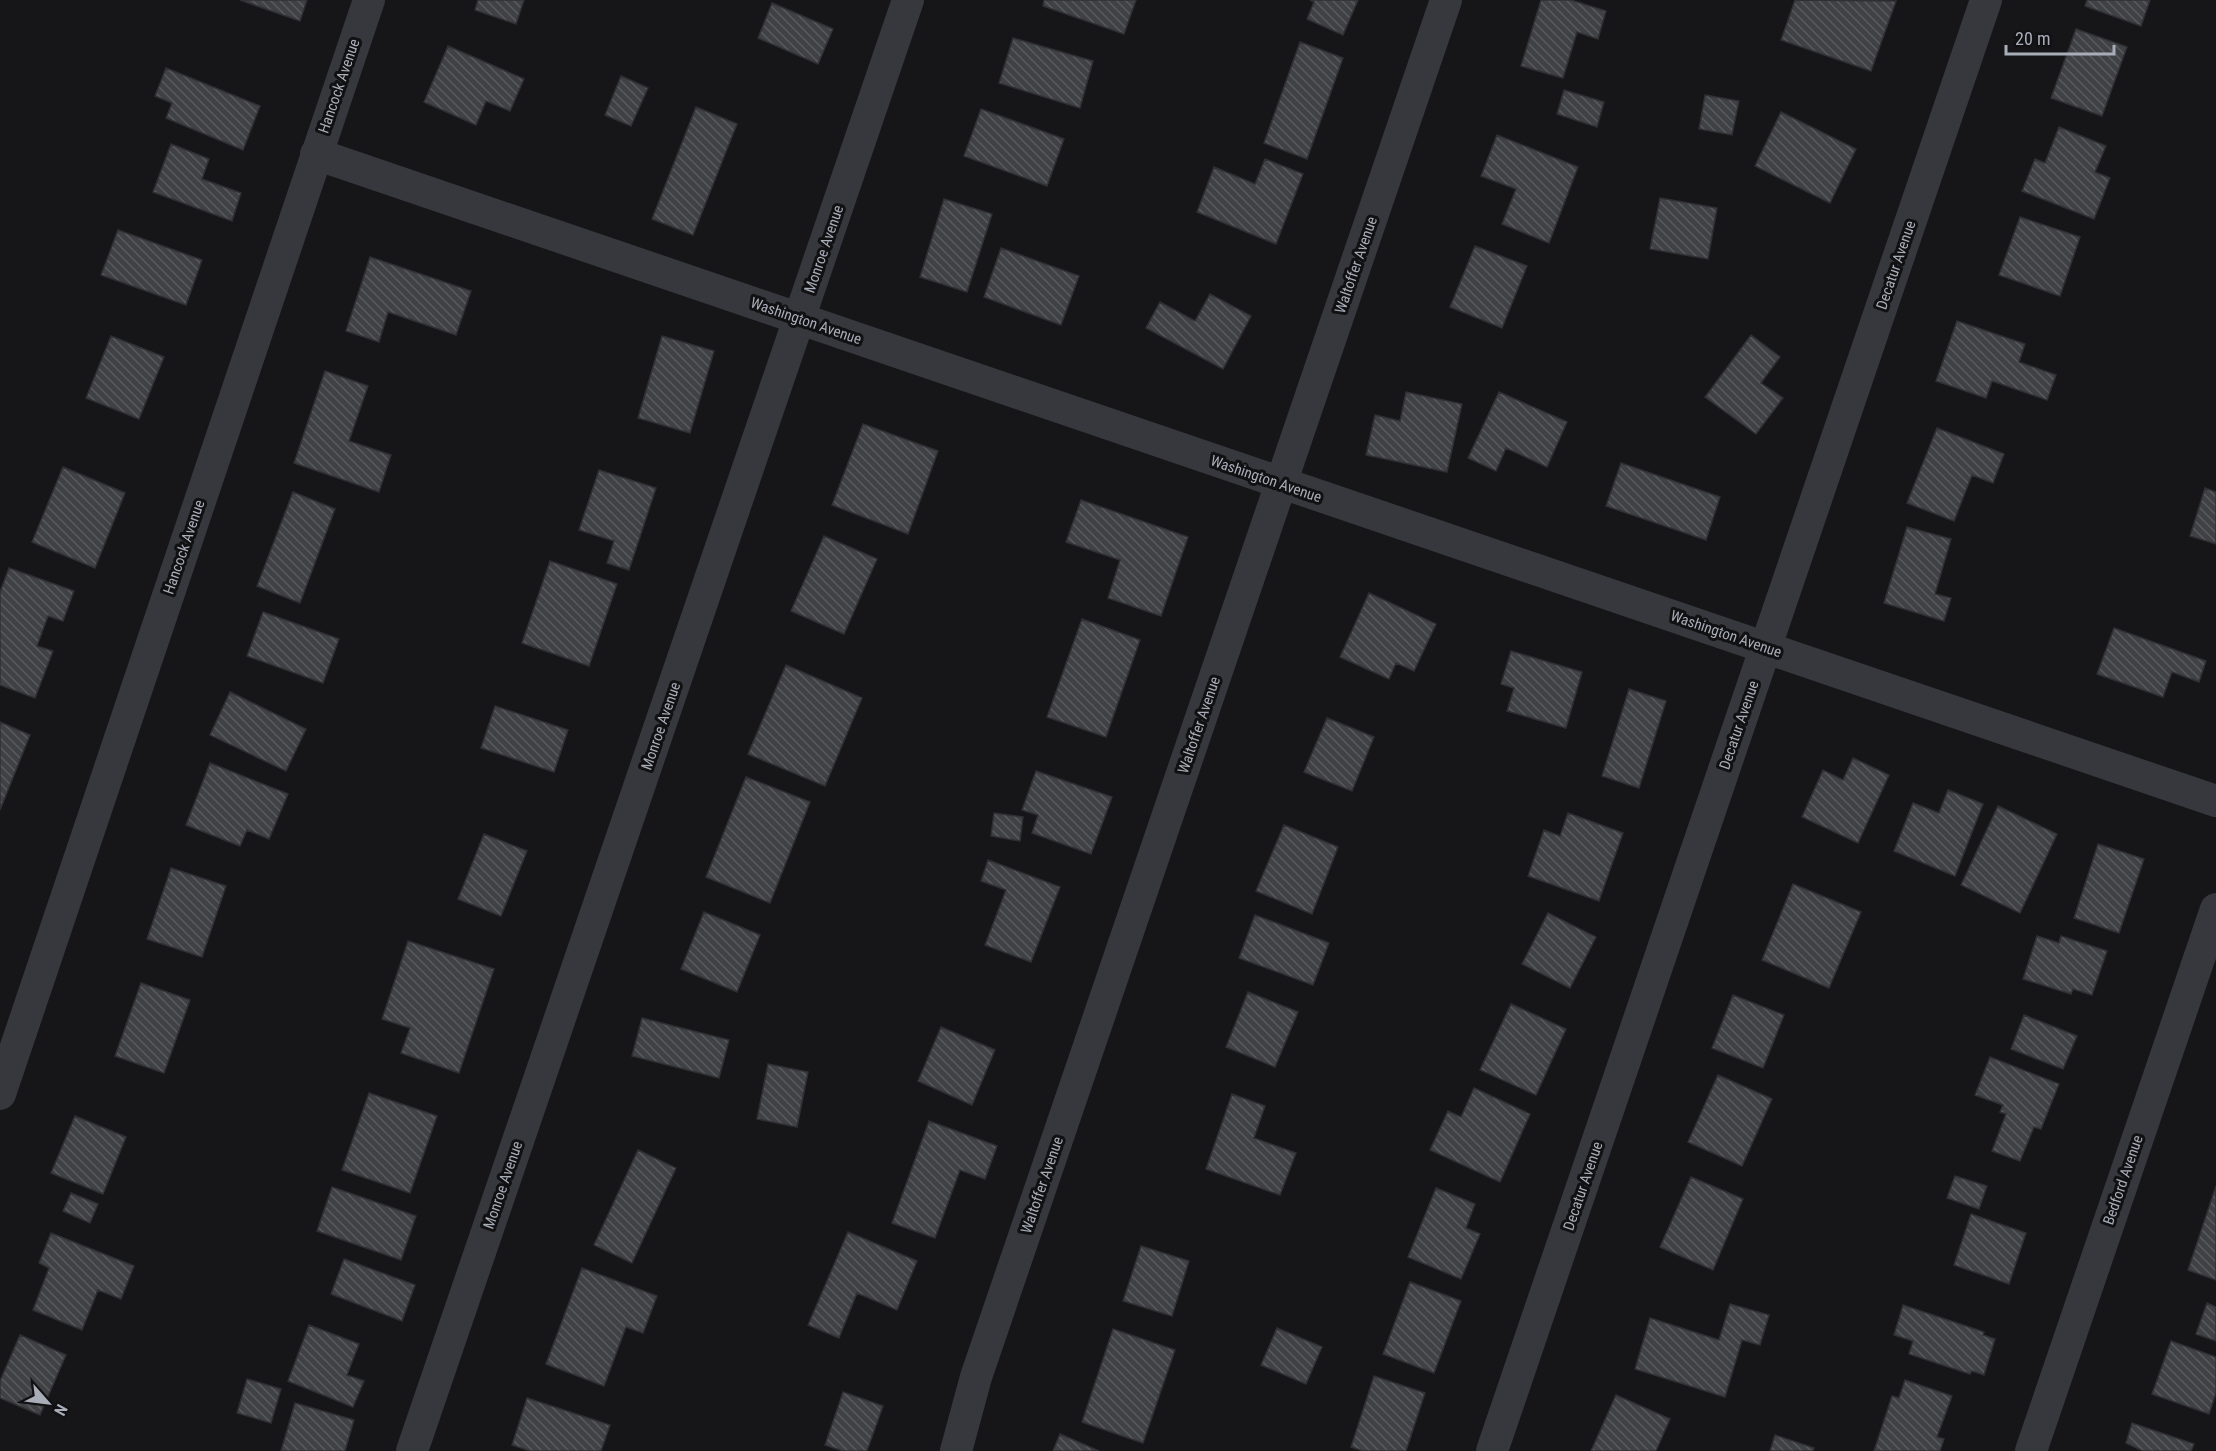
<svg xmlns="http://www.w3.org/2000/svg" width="2216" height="1451" viewBox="0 0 2216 1451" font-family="'Roboto Condensed',sans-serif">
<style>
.building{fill:url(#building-back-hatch);stroke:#303034;stroke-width:1.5}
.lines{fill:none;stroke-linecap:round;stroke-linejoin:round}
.minor{stroke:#37383d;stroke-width:32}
.labels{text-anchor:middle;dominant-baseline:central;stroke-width:6;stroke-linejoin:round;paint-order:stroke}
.street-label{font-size:15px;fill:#a8adb8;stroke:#111113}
</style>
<defs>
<pattern id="building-back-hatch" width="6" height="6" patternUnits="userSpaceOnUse" patternTransform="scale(1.5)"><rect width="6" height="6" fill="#404145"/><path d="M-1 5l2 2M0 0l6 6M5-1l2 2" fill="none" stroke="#595a5e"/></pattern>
</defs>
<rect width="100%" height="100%" fill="#161618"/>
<path class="building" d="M240 0H307L300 21Z
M478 0H524L516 24 475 10Z
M1044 0H1136L1124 34 1043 6Z
M1310 0H1358L1343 35 1307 19 1314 2Z
M1541 0H1571L1606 11 1598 39 1577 32 1563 78 1521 66Z
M1795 0 1896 1 1871 71 1781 40Z
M2087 0H2150L2141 26 2085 6Z
M772 3 833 29 818 64 758 38Z
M2076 29 2127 47 2102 116 2051 98Z
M1013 38 1093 61 1080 108 999 83Z
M1300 42 1343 58 1307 159 1264 143Z
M448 46 524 79 510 111 486 101 476 125 424 102Z
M166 68 260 106 243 150 166 118 172 103 155 96Z
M621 76 648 88 631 126 605 115Z
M1564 90 1604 102 1597 127 1557 114Z
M1705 95 1739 101 1732 135 1699 129Z
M696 107 737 124 693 235 652 219Z
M981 109 1064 139 1047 186 964 156Z
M1781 112 1856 149 1830 203 1755 166Z
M2059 127 2106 146 2095 172 2110 178 2094 219 2022 191 2035 159 2045 163Z
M1497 135 1578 167 1549 243 1502 224 1516 189 1481 176Z
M171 144 209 159 202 179 241 193 232 221 153 192Z
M1265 159 1303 174 1276 244 1197 212 1214 167 1255 184Z
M1660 198 1717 208 1708 259 1650 249Z
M944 199 992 214 967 292 920 277Z
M2020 217 2080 237 2060 296 1999 275Z
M118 230 202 260 186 305 101 275Z
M1475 246 1527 266 1502 328 1450 307Z
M1001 248 1079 276 1061 325 984 297Z
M370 257 471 291 456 335 388 312 379 342 346 331Z
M1210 294 1251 316 1223 369 1146 328 1160 302 1195 321Z
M1957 321 2025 344 2019 362 2056 375 2047 400 1992 381 1986 398 1936 381Z
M1751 335 1780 357 1761 383 1783 398 1756 434 1705 397Z
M111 336 164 357 139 419 86 398Z
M662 336 714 351 690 433 638 418Z
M325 371 368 386 349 441 391 455 379 492 294 463Z
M1406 392 1462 404 1447 472 1366 455 1375 415 1400 421Z
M1499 392 1567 422 1547 467 1506 448 1496 471 1468 458Z
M863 424 938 451 908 534 832 505Z
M1937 428 2004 454 1993 483 1972 475 1954 521 1907 503Z
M1621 463 1720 497 1706 540 1606 506Z
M63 467 125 493 95 568 32 542Z
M599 470 656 488 629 570 607 563 614 541 579 530Z
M2205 488 2216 492V544L2190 536Z
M293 492 335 509 300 603 257 586Z
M1081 500 1188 537 1161 616 1108 598 1120 560 1066 542Z
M1907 527 1951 539 1935 594 1951 598 1944 621 1884 603Z
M824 536 877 559 844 634 791 611Z
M550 561 617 584 589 666 522 643Z
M9 568 74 591 63 621 48 616 37 646 53 651 35 698 0 685V592Z
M1369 593 1436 624 1414 671 1396 663 1389 679 1340 657Z
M263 612 339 639 323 683 247 656Z
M1082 619 1140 640 1106 737 1047 717Z
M2114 628 2206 661 2199 682 2172 672 2163 697 2097 674Z
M1511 651 1582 672 1566 728 1507 711 1514 688 1501 684Z
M786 665 862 698 825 786 748 754Z
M1629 689 1666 701 1639 788 1602 776Z
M230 692 306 729 286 771 210 735Z
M495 706 568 730 554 772 481 748Z
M1327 718 1374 737 1352 791 1304 772Z
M0 722 30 735 0 810Z
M1853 758 1889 775 1858 843 1802 817 1823 770 1843 780Z
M210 763 288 794 269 839 247 830 240 846 186 825Z
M1036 771 1112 797 1091 854 1032 833 1038 815 1022 810Z
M746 777 810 802 770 903 706 877Z
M1948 790 1983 804 1955 876 1894 851 1913 803 1939 813Z
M1998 806 2057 834 2020 913 1961 885Z
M994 813 1023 817 1020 841 991 836Z
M1568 813 1623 833 1599 901 1528 876 1544 830 1560 836Z
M1284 825 1338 847 1312 914 1256 891Z
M484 834 527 851 501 916 458 899Z
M2098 844 2144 859 2119 933 2074 918Z
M988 860 1060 887 1031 962 985 945 1006 890 981 881Z
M171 868 226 886 202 957 147 939Z
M1793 884 1861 912 1829 988 1762 960Z
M704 912 760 935 737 992 681 969Z
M1548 913 1596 937 1570 988 1522 964Z
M1255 915 1329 943 1313 985 1239 958Z
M2037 936 2059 943 2061 936 2107 951 2092 995 2073 989 2071 994 2023 979Z
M408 941 494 969 459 1073 401 1053 410 1028 382 1019Z
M141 983 190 1000 164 1073 115 1056Z
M1248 992 1298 1012 1275 1067 1226 1047Z
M1733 995 1784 1015 1763 1068 1712 1048Z
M1511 1004 1566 1029 1536 1095 1480 1070Z
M2024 1015 2077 1036 2063 1069 2011 1049Z
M642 1018 729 1040 719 1078 632 1056Z
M941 1027 995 1050 972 1105 918 1081Z
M1990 1057 2059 1084 2041 1129 2034 1127 2020 1161 1992 1151 2006 1114 2000 1112 2003 1105 1975 1095Z
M768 1064 808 1072 797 1127 757 1119Z
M1718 1075 1772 1099 1742 1166 1688 1142Z
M1474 1088 1530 1114 1500 1182 1430 1150 1448 1111 1461 1117Z
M369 1093 437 1116 410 1193 342 1170Z
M1232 1094 1265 1106 1254 1138 1296 1153 1280 1195 1206 1169Z
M75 1116 126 1137 103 1194 51 1173Z
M929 1121 997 1146 985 1179 960 1170 935 1238 892 1223Z
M638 1150 676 1168 632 1263 594 1245Z
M1955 1176 1987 1186 1979 1209 1947 1198Z
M1691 1177 1743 1199 1713 1270 1660 1247Z
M2216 1186V1280L2188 1270Z
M332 1187 416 1216 401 1260 317 1231Z
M1436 1188 1475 1204 1466 1228 1480 1234 1461 1279 1408 1257Z
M71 1193 98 1204 90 1223 63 1211Z
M1971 1214 2026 1233 2009 1284 1954 1265Z
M848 1232 917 1261 897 1310 857 1293 839 1338 808 1325Z
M51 1233 134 1266 121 1299 98 1290 82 1330 33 1310 49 1268 39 1263Z
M1141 1246 1189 1261 1172 1316 1123 1301Z
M344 1259 415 1285 402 1321 331 1294Z
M582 1268 657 1296 643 1333 626 1327 604 1386 546 1364Z
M1410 1282 1461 1301 1434 1373 1383 1354Z
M2207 1303 2216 1307V1341L2196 1334Z
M1730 1304 1769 1315 1760 1345 1742 1340 1725 1397 1635 1369 1650 1318 1719 1340Z
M1903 1305 1984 1332 1983 1335 1995 1339 1984 1375 1972 1371 1970 1374 1909 1354 1913 1341 1894 1335Z
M309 1325 359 1344 347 1375 364 1381 353 1407 288 1381Z
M1277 1328 1322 1347 1306 1384 1261 1365Z
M1113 1329 1175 1350 1143 1443 1082 1422Z
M20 1335 66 1355 40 1415 0 1398V1381Z
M2171 1341 2216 1357V1393L2209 1414 2152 1394Z
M1374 1376 1425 1393 1406 1451H1363L1351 1447Z
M247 1379 281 1389 271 1423 237 1413Z
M1905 1380 1952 1396 1937 1437 1944 1439 1940 1451H1874L1892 1396 1899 1398Z
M843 1392 883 1406 867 1451H843L825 1445Z
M1616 1395 1670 1419 1656 1451H1591Z
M527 1398 610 1425 601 1451H530L512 1445Z
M295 1403 354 1420 345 1451H281Z
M2132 1423 2194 1444 2191 1451H2143L2126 1443Z
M1060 1434 1099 1451H1053Z
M1775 1435 1814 1448 1813 1451H1770Z"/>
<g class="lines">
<path class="minor" d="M316 154 2216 801
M0 1094 369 0
M412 1451 908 0
M956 1451 976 1377 1446 0
M1492 1451 1986 0
M2031 1451 2216 909"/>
</g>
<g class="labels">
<g class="street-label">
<text transform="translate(339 86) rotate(-71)">Hancock Avenue</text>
<text transform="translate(824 249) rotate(-71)">Monroe Avenue</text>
<text transform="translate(1356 265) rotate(-71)">Waltoffer Avenue</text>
<text transform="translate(1896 265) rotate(-71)">Decatur Avenue</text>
<text transform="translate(806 321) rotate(19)">Washington Avenue</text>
<text transform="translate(1266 479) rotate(19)">Washington Avenue</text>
<text transform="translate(184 547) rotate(-71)">Hancock Avenue</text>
<text transform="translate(1726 634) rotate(19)">Washington Avenue</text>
<text transform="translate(1199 725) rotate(-71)">Waltoffer Avenue</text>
<text transform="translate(1739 725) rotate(-71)">Decatur Avenue</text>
<text transform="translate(661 726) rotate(-71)">Monroe Avenue</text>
<text transform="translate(2123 1180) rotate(-71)">Bedford Avenue</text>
<text transform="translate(503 1185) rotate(-71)">Monroe Avenue</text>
<text transform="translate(1042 1185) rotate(-71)">Waltoffer Avenue</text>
<text transform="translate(1583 1186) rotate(-71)">Decatur Avenue</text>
</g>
</g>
<g transform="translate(48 1403) rotate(118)" stroke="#111113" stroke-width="4.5" paint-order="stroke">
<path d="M0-4.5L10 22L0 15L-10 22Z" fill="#a8adb8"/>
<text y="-9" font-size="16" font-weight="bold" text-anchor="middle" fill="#a8adb8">N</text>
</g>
<path d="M2006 45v9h108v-9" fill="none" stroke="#a8adb8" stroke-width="3"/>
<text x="2015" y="45" font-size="18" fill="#a8adb8" stroke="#111113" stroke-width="4.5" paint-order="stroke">20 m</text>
</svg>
